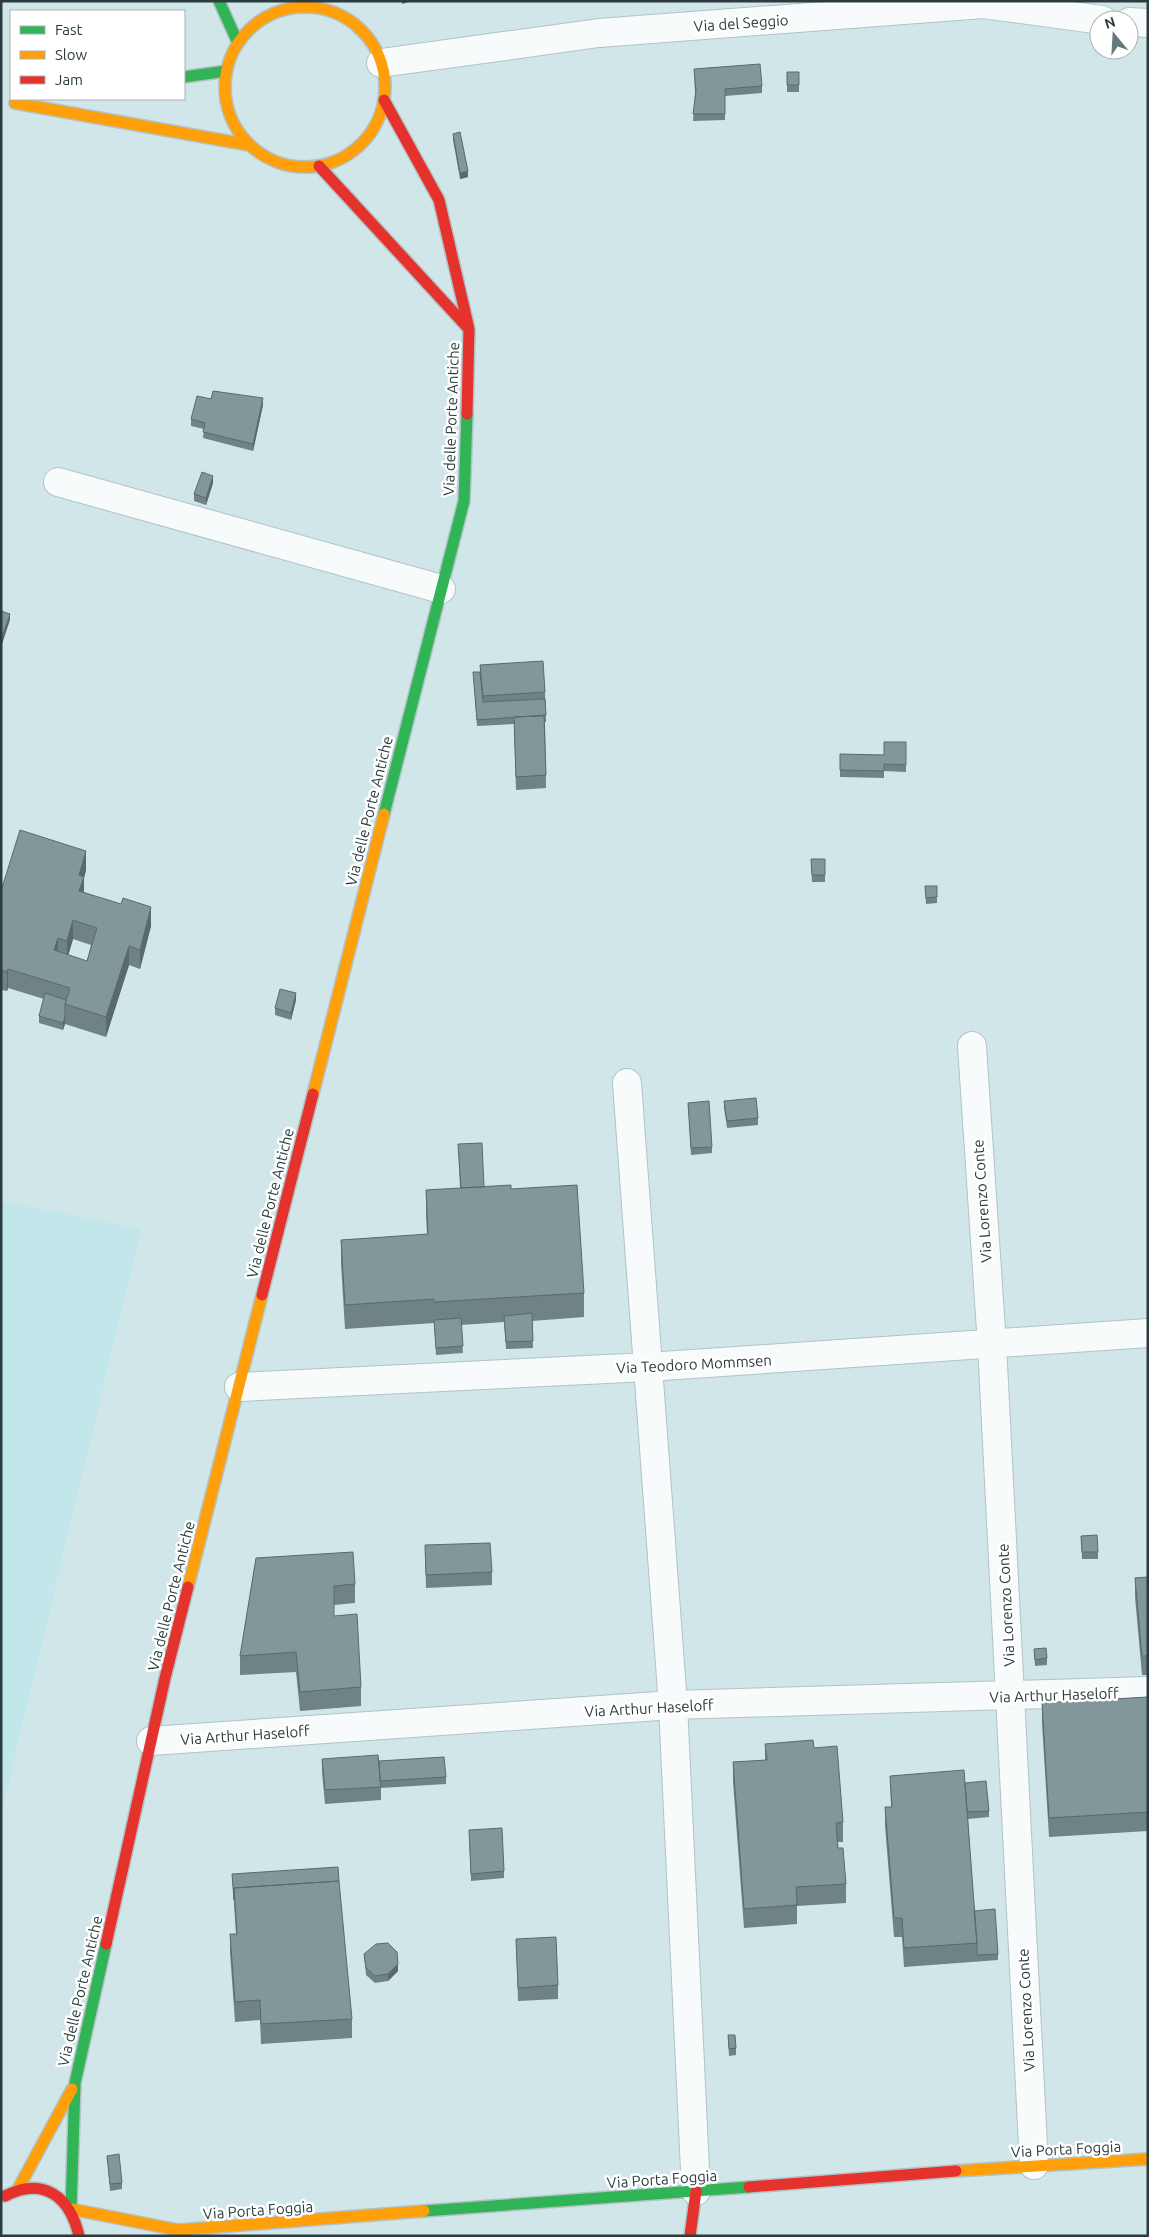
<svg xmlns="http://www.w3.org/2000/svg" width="1149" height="2237" viewBox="0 0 1149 2237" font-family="Ubuntu,sans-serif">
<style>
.built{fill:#c1e7eb}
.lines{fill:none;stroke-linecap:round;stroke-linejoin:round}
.street-casing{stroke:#b2c3c5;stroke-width:30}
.fast-casing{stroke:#b2c3c5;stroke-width:14}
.slow-casing{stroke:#b2c3c5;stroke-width:14}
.jam-casing{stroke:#b2c3c5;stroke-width:14}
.street{stroke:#f8fbfc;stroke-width:28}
.fast{stroke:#30b455;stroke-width:11}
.slow{stroke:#ff9f0a;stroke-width:11}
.jam{stroke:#e5322d;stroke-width:11}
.wall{fill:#6f8284;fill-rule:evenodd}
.shaded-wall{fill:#5a6a6c}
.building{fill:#81979a;stroke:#5a6a6c;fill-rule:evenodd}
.labels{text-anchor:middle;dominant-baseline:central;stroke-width:5;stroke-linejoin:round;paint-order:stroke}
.street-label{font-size:15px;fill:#2c3c3e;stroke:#fff}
</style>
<rect width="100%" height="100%" fill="#d0e6e8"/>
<path class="built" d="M1 1201 141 1229 1 1814Z"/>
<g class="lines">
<g class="street-casing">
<path id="street" d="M1129 22 1148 23
M381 63 599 33 983 4 1102 20
M58 482 441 589
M972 1046 992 1345 1034 2165
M627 1083 673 1705 696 2191
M239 1387 648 1367 1148 1333
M151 1741 673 1705 1148 1691"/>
</g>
<g class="fast-casing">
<path id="fast" d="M219 1 238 43
M184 77 226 71
M384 814 464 501 467 414
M71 2209 75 2083 106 1944
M424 2211 749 2187"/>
</g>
<g class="slow-casing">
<path id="slow" d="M225 87a80 80 0 1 1 160 0a80 80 0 1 1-160 0Z
M15 103 249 145
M313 1094 384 814
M188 1587 262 1295
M956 2171 1148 2159
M18 2189 72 2089
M71 2209 178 2230 424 2211"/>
</g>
<g class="jam-casing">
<path id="jam" d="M384 100 439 200 469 329 467 414
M319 166 468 328
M262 1295 313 1094
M106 1944 165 1678 188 1587
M749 2187 956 2171
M5 2196C44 2176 70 2197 79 2236
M690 2236 696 2191"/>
</g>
<use href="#street" class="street"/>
<use href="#fast" class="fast"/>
<use href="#slow" class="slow"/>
<use href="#jam" class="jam"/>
</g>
<path class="wall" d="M694 69 762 86V93L725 96V120L693 121 695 94Z
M787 72H799V92H787Z
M453 134 468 177 460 179 453 140Z
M263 405 253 451 203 438 204 429 191 426V419Z
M213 483 206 505 194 501V494Z
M480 665 545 692 546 722H545L546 788 516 790 514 724 477 726 473 672H480Z
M906 742V772L884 771V778L840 777V754L884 755Z
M811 859H825V882H812Z
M86 870 84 878V892L151 926 140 969 129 965 106 1037 65 1024 63 1030 39 1023V1016L44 999 8 988 7 991 1 990V891ZM73 939 91 945 87 961 68 955Z
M925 886H937V903L926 904Z
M296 1000 291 1020 275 1015V1008Z
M724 1101 758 1118V1125L727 1128 724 1108Z
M688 1103 712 1147V1153L691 1155Z
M458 1144 484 1187 511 1189 584 1293V1317L532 1321 533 1348 506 1349 504 1322 461 1325 463 1353 436 1355 434 1323 345 1329 341 1264V1240L427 1235 426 1215V1190L460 1188Z
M1081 1536 1098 1552V1559H1082Z
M425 1545 492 1572V1585L426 1588Z
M256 1558 355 1584V1603L334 1605V1616L361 1687V1706L300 1711 296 1672 240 1675V1656Z
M1148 1577V1675H1142L1135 1597V1578Z
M1034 1649 1047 1658V1665L1035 1666Z
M1148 1697V1831L1049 1837 1042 1723V1703Z
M765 1744 814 1748 843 1822V1842H838V1848L846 1884V1903L797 1906V1924L744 1928 733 1782V1762L765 1760Z
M322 1759 379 1761 446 1777V1784L381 1788V1800L325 1804 322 1772Z
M890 1776 965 1783 989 1811V1817L968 1819 974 1911 998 1954V1960L904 1967 902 1937H894L885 1826V1807H891Z
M469 1830 504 1871V1878L471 1881Z
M232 1874 352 2019V2038L261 2044 260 2020 235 2022 230 1953V1934H236Z
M516 1939 558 1985V1999L518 2001Z
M364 1954 398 1971 388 1981 375 1983 366 1975Z
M728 2035 736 2048V2055L729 2056Z
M107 2156 122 2183V2189L110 2191Z"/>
<path class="shaded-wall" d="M402 1H412L402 4Z
M468 171V177L460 179V173Z
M263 398V405L253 451V444Z
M213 476V483L206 505V498Z
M10 614V620L1 647V640Z
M86 851V870L84 878V896L79 910V875Z
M151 907V926L140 969V950Z
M73 920V939L67 960V941Z
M58 938V957L54 950Z
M129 946V965L106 1037V1017Z
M8 969V988L7 991V972Z
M296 993V1000L291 1020V1013Z
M65 1017V1024L63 1030V1023Z
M398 1964V1971L388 1981V1974Z"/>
<path class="building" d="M760 64 762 86 725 89V114H693L696 91 694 69Z
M787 72H799V85H787Z
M460 132 468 171 460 173 453 134Z
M213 391 263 398 253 444 203 432 205 423 191 419 197 396 211 399Z
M202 472 213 476 206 498 194 494Z
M1 611 10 614 1 640Z
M543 661 545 692 483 696 480 665Z
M473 672H480L483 702 545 699 546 715 477 720Z
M544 716 546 775 516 777 514 717Z
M884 742H906V765L884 764V771L840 770V754L884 755Z
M20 830 86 851 79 875 84 877 79 891 121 904 123 898 151 907 140 950 129 946 106 1017 65 1004 70 988 8 969 7 972 1 970V891ZM73 920 97 928 87 961 54 950 58 938 67 941Z
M811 859H825V875H812Z
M925 886H937V897L926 898Z
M280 989 296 993 291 1013 275 1008Z
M45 993 66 1000 65 1004V1017L63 1023 39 1016Z
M756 1098 758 1118 727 1121 724 1101Z
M709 1101 712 1147 691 1148 688 1103Z
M482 1143 484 1187 461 1188 458 1144Z
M511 1185V1189L577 1185 584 1293 434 1302V1299L345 1305 341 1240 428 1234 426 1190Z
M532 1313 533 1341 506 1342 504 1316Z
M461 1318 463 1346 436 1348 434 1320Z
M1097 1535 1098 1552H1082L1081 1536Z
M490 1543 492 1572 426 1575 425 1545Z
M353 1552 355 1584 334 1586V1616L357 1614 361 1687 300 1692 296 1652 240 1656 256 1558Z
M1148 1577V1656H1142L1135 1578Z
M1046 1648 1047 1658 1035 1660 1034 1649Z
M1148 1697V1812L1049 1818 1042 1703Z
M813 1740 814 1748 837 1746 843 1822 836 1823 838 1848H843L846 1884 796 1887 797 1905 744 1909 733 1762 767 1760 765 1744Z
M378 1755 381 1787 325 1790 322 1759Z
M444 1757 446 1777 380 1781 379 1761Z
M964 1770 977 1943 904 1948 902 1918H894L885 1807H892L890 1776Z
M986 1781 989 1811 967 1812 965 1783Z
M502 1828 504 1871 471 1874 469 1830Z
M338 1867 339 1881 234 1888V1900L232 1874Z
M339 1881 352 2019 261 2024 260 2000 235 2002 230 1934H237L234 1888Z
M995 1909 998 1954 977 1955V1943L974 1911Z
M556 1937 558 1985 518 1988 516 1939Z
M388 1943 397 1952 398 1964 388 1974 375 1976 366 1968 364 1954 376 1944Z
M728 2035H735L736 2048 729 2049Z
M119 2154 122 2183 110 2184 107 2156Z"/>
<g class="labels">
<g class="street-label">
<text transform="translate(741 23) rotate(-4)">Via del Seggio</text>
<text transform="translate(451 419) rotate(-88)">Via delle Porte Antiche</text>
<text transform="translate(369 811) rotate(-76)">Via delle Porte Antiche</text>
<text transform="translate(982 1201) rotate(-94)">Via Lorenzo Conte</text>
<text transform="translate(270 1203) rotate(-76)">Via delle Porte Antiche</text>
<text transform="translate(694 1364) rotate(-3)">Via Teodoro Mommsen</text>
<text transform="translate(171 1596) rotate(-76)">Via delle Porte Antiche</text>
<text transform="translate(1006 1605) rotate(-93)">Via Lorenzo Conte</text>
<text transform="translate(1054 1695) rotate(-2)">Via Arthur Haseloff</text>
<text transform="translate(649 1708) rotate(-3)">Via Arthur Haseloff</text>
<text transform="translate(245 1735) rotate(-4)">Via Arthur Haseloff</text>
<text transform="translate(80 1991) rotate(-77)">Via delle Porte Antiche</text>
<text transform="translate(1026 2010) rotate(-93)">Via Lorenzo Conte</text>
<text transform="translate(1066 2149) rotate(-3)">Via Porta Foggia</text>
<text transform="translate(662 2179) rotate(-4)">Via Porta Foggia</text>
<text transform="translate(258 2210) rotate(-4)">Via Porta Foggia</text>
</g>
</g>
<rect width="1149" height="2237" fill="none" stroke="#2c3c3e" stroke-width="5"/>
<rect x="10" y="10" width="175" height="90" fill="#ffffff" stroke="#abb1b2"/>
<rect x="20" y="26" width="25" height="8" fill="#30b455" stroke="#abb1b2"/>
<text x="55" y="35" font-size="15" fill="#2c3c3e">Fast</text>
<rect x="20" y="51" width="25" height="8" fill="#ff9f0a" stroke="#abb1b2"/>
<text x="55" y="60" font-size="15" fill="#2c3c3e">Slow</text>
<rect x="20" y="76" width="25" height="8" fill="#e5322d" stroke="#abb1b2"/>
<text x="55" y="85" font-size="15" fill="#2c3c3e">Jam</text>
<g transform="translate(1114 35) rotate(342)"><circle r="24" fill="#ffffff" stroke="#abb1b2"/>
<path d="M0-4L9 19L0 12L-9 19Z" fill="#65787a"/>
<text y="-8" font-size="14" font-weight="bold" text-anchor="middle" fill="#2c3c3e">N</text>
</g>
</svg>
